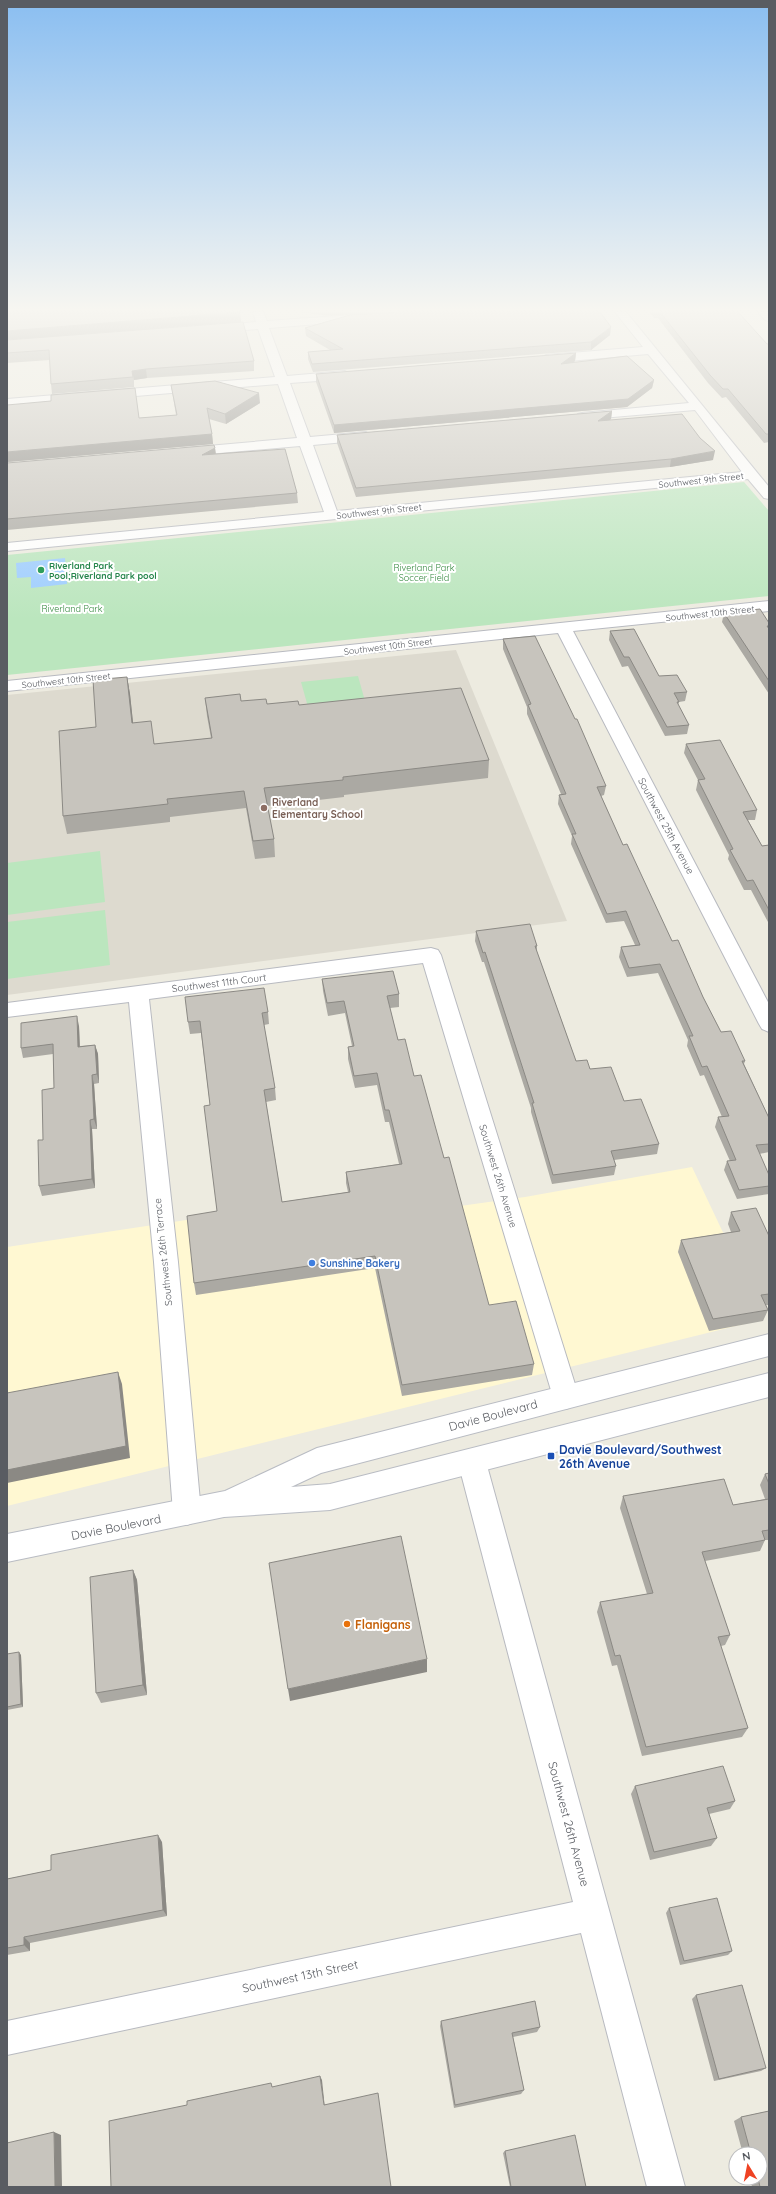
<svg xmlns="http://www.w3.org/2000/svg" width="776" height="2194" viewBox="0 0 776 2194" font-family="Quicksand,sans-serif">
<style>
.commercial{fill:#fff8d2}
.education{fill:#dddacf}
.green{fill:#bbe6be}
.water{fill:#9dcdff}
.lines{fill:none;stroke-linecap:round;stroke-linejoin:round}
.minor-casing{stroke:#b8bac0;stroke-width:2}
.secondary-casing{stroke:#b9bcc3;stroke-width:2}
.minor{fill:#fff;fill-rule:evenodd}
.secondary{fill:#fff;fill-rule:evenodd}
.wall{fill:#aba9a3}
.shaded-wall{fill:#8b8984}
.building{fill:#c7c4bd;stroke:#8b8984}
.leisure-dot{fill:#2e9e5b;stroke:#fff;stroke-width:1.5}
.education-dot{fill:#8d6e63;stroke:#fff;stroke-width:1.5}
.shop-dot{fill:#3f7fe0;stroke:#fff;stroke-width:1.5}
.transit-dot{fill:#1a4fb4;stroke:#fff;stroke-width:1.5}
.food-dot{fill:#e8710a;stroke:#fff;stroke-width:1.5}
.labels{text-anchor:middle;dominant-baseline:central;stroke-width:4;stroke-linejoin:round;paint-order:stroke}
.far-street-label{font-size:9px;fill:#595c62;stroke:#fff}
.far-leisure-label{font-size:9px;font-weight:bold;fill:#27864d;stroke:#fff;text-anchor:start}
.far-park-label{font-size:9px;fill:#32873c;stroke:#fff}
.education-label{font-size:10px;font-weight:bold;fill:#785e54;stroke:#fff;text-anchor:start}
.street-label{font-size:10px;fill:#595c62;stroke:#fff}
.shop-label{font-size:10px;font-weight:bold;fill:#366cbe;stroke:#fff;text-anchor:start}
.near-street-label{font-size:12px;fill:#595c62;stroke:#fff}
.near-transit-label{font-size:12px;font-weight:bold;fill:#164399;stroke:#fff;text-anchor:start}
.near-food-label{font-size:12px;font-weight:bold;fill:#c56008;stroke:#fff;text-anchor:start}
</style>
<rect width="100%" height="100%" fill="#edebe0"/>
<path class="commercial" d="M692 1167 764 1319 7 1506V1247L339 1197 346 1222 525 1197Z"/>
<path class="education" d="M456 650 567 921 7 995V695Z"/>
<path class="green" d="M744 482 769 511V596L7 675V555Z
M358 676 365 701 308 707 301 682Z
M100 851 105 902 7 915V863Z
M105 910 110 965 7 979V922Z"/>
<path class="water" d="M65 558 67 584 31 588V577L17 578 16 563Z"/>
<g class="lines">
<g class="minor-casing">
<path id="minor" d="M253 312H263L267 321 367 314 373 317 367 320 269 328 287 376 345 371 351 375 345 379 290 383 310 437 366 432 372 436 366 440 313 445 337 511 742 472 695 410 578 420 576 417 578 414 582 413 689 403 648 354 546 363 540 359 546 355 643 347 615 312H626L769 487V499L764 498 748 479 7 551V543L324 512 300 446 185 456 178 452 185 448 297 438 278 384 7 407V399L275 377 258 329 214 332 208 329 214 326 256 322Z
M758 312H769V321L765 320Z
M769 601V611L573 631 769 1004V1032L762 1029 759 1024 558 633 7 691V681Z
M431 948 438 950 441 955 579 1397 575 1405 566 1409 557 1405 553 1397 423 963 149 999 178 1262 201 1512 197 1521 187 1525 177 1521 173 1512 154 1262 129 1002 7 1017V1003Z
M472 1449 482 1453 486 1462 685 2187H647L581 1933 7 2055V2021L573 1902 458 1462 462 1453Z"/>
</g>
<g class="secondary-casing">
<path id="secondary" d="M769 1334V1356L321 1473 291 1487 330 1484 769 1373V1397L330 1510 224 1517 7 1562V1534L225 1491 317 1448Z"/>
</g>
<use href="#minor" class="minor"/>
<use href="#secondary" class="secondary"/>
</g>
<path class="wall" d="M7 312 241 322 105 333 254 361V371L147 378 134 380V387L52 394 51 384 50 360 7 363Z
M302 312H382L329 316Z
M649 312H738L767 344H769V442L764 443 726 397 722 398 708 383 658 318H654Z
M305 328 610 335 591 350 313 372 308 359V352L330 350 306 336Z
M576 353 575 361 573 363 654 380 652 388 627 407 334 433 316 382V374Z
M171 385 260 403 226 424 209 419 212 434 213 444 7 462V405L139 418 176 415Z
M612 411 611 419 610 420 713 460 670 467 356 497 337 443V435Z
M215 448 216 454 297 493 298 503 7 530V463Z
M724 613 769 623V694L722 622Z
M610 631 659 676 687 692 685 701 679 702 678 705 689 725 687 734 665 736 628 666 622 667 609 640Z
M503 639 606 786 604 795 601 796 623 845 672 941 703 997 721 1032 745 1061 744 1064 769 1118V1152L759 1154 769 1175V1194L737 1199 724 1170 727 1161H730L715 1127 718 1117H722L704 1075 700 1076 687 1046 688 1040 658 973 627 977 619 957 621 947 635 945 624 921 606 923 571 844 572 836 558 804 559 795 561 794 527 714V707L503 649Z
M127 677 130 694 133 723 155 744 211 738 207 716 205 698 267 704 299 705 489 760 488 778 344 795V797L267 806 274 839 275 857 255 859 246 808 170 817V822L67 834 63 816 96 727Z
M686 744 757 810 755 820H748L762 846 769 845V921L768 922 751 890H744L728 859 729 855 696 790 698 780 684 753Z
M476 931 537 946V952L576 1061 590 1069 624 1101 659 1144 657 1154 614 1160 616 1166 614 1175 552 1184 531 1112V1108L484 962H482L475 941Z
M322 979 399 994V1007L390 1008 398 1040 414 1076 444 1158 489 1305 534 1364 532 1375 402 1396 375 1268 196 1295 194 1283 217 1211 210 1105 201 1033 190 1034 188 1022 268 1012 269 1024 264 1025 275 1088 276 1100 266 1102 282 1202 348 1192 346 1183V1172L399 1164 389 1122H385L377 1085 355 1088 348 1059V1047L352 1046 345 1013 328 1016 323 991Z
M79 1026 80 1046 95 1045 98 1054 99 1083 94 1084 97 1129H92L95 1188 42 1196 39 1186 43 1140 54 1088 53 1054 23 1058 21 1048Z
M731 1212 769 1236V1305H766L768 1310 763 1321 709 1331 678 1252 681 1240 731 1232 728 1224Z
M769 1473V1540H765L760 1551 705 1561 730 1635 725 1645 721 1646 748 1728 742 1737 642 1756 617 1665 612 1666 597 1612 600 1602 647 1594 620 1508 623 1496 733 1505 765 1499 760 1485 765 1474Z
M133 1570 137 1580 147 1695 101 1703 96 1693Z
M7 1654 21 1655 23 1707 7 1710Z
M635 1786 735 1801 730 1809 709 1814 717 1838 711 1846 650 1860 631 1794Z
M162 1842 167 1916 30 1943V1951L7 1955V1879L51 1870Z
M669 1908 732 1951 728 1955 680 1965 666 1913Z
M696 1995 766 2068 761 2071 714 2081 692 1999Z
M441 2021 540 2027 537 2032 513 2037 524 2090 521 2094 454 2108 440 2026Z
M769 2111V2187H752L750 2178H760V2154H743L734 2121 741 2117Z
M505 2151 586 2187H510L503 2153Z"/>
<path class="shaded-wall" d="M240 312 241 322 7 340V331Z
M611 327 610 335 591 350V342Z
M576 353 575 361 560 372 561 364Z
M146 369 147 378 134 380 132 371Z
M654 380 652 388 627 407 334 433V425Z
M259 393 260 403 226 424 225 414Z
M612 411 611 419 597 429 598 421Z
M212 434 213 444 7 462V452Z
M215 448 216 458 202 455Z
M715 451 713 460 670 467 671 459Z
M127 677 130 694 135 741 132 723Z
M77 1016 79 1026 80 1056 78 1047Z
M95 1045 98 1054 99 1083 97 1074Z
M92 1075 94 1084 97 1129 94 1119Z
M90 1120 92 1129 95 1188 92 1179Z
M118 1372 122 1384 130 1458 7 1483V1470Z
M133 1570 137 1580 147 1695 143 1685Z
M19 1652 21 1655 23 1707 21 1704Z
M427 1659V1672L290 1701 288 1689Z
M158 1835 162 1842 167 1916 163 1910Z
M24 1937 30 1943V1951L24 1945Z
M320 2076 322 2080 325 2109 324 2105Z
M54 2132 61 2135 62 2187H55Z"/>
<path class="building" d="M7 312H240L7 331Z
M399 312H600L611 327 591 342 312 364 308 352 343 349 305 328 350 315Z
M660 312H738L767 344H769V434H766L728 389H723L710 375Z
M243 322 254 361 146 369 132 371 133 377 51 384 49 350 7 353V340Z
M576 353 561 364 627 356 654 380 628 399 334 425 316 374Z
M215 381 259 393 225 414 207 408 212 434 7 452V405L51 401V395L135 388 139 418 177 415 171 385Z
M612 411 598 421 682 414 700 438 715 451 671 459 356 488 337 435Z
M214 445 215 448 202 455 285 449 297 493 7 519V463Z
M760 609 769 623V626H767L769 629V681L724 613Z
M634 629 659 676 677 675 687 692 674 693 679 702H677L689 725 667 727 629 657H624L610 631Z
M535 636 575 719H577L606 786 597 787 623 845 627 844 672 941 678 940 703 997 721 1032 731 1031 745 1061H742L769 1118V1144L756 1145 769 1175V1186L739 1190 727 1161 736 1160 718 1117 729 1116 707 1066 702 1067 689 1036H693L660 964 629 968 621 947 640 945 626 911 607 914 572 834H576L559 795 566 794 528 705 531 704 503 639Z
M127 677 132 723 151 721 154 744 212 738 205 698 240 694 241 701 266 699 267 704 298 701 299 705 461 688 489 760 343 777V780L264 788 274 839 253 841 244 791 167 799 168 804 63 816 59 731 96 727 93 680Z
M720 740 757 810 743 812 762 846 769 845V910L753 880 747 881 730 850 733 849 698 780 705 779 686 744Z
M530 924 537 946H535L576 1061 587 1060 590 1069 611 1067 624 1101 641 1099 659 1144 611 1151 616 1166 553 1175 532 1103H534L485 952 483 953 476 931Z
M393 971 399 994 387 996 398 1040 405 1039 414 1076 421 1075 444 1158 449 1157 489 1305 516 1301 534 1364 402 1385 375 1256 194 1283 187 1216 217 1211 204 1106 210 1105 200 1021 188 1022 185 997 264 988 268 1012 262 1013 275 1088 264 1090 282 1202 350 1192 346 1172 402 1164 389 1110H385L377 1073 354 1076 348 1047 354 1046 344 1001 327 1003 322 979Z
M77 1016 78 1047 95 1045 97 1074 92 1075 94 1119 90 1120 92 1179 39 1186 38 1140H43L42 1090 54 1088 53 1044 21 1048V1023Z
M756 1208 769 1236V1294L761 1295 768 1310 713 1319 681 1240 740 1231 731 1212Z
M118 1372 126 1446 7 1470V1393Z
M769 1473V1484L765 1474Z
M724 1479 733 1505 769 1499V1530L762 1531 765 1540 702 1552 730 1635 718 1637 748 1728 646 1747 620 1655 615 1656 600 1602 653 1593 623 1496Z
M401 1536 427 1659 288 1689 269 1563Z
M133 1570 143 1685 96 1693 90 1577Z
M19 1652 21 1704 7 1707V1654Z
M723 1766 735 1801 707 1808 717 1838 654 1852 635 1786Z
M158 1835 163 1910 24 1937V1945L7 1948V1879L51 1870V1855Z
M717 1898 732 1951 684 1961 669 1908Z
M742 1985 766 2068 719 2079 696 1995Z
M535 2001 540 2027 512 2033 524 2090 455 2105 441 2021Z
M320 2076 324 2105 378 2093 391 2187H111L109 2121 187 2105V2101L271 2083 272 2087Z
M769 2111V2187H760L758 2178H760V2154H751L741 2117Z
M54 2132 55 2187H7V2143Z
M575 2135 586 2187H511L505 2151Z"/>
<linearGradient id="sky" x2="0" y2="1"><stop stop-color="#8abef1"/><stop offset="0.5" stop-color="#f7f6f1"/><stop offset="1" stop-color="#f7f6f1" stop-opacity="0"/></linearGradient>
<rect width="776" height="619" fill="url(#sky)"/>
<circle class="leisure-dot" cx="41" cy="570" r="4"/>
<circle class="education-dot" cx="264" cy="808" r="4"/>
<circle class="shop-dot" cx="312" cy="1263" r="4"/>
<rect class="transit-dot" x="547" y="1452" width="8" height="8" rx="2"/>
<circle class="food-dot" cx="347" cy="1624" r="4"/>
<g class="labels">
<g class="far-street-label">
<text transform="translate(701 480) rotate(-6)">Southwest 9th Street</text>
<text transform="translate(379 511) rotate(-6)">Southwest 9th Street</text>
<text transform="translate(710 613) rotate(-6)">Southwest 10th Street</text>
<text transform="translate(388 646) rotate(-7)">Southwest 10th Street</text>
<text transform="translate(66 680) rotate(-6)">Southwest 10th Street</text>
</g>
<g class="far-leisure-label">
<text x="49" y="565">Riverland Park<tspan x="49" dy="10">Pool;Riverland Park pool</tspan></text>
</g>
<g class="far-park-label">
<text x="424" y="567">Riverland Park<tspan x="424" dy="10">Soccer Field</tspan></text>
<text x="72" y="608">Riverland Park</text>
</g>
<g class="education-label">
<text x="272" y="802">Riverland<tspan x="272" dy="12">Elementary School</tspan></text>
</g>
<g class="street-label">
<text transform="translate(666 826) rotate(62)">Southwest 25th Avenue</text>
<text transform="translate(219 983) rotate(-7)">Southwest 11th Court</text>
<text transform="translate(498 1176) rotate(73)">Southwest 26th Avenue</text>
<text transform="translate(163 1252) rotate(-96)">Southwest 26th Terrace</text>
</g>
<g class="shop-label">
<text x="320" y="1263">Sunshine Bakery</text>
</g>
<g class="near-street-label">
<text transform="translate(493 1415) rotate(-15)">Davie Boulevard</text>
<text transform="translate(116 1527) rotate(-11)">Davie Boulevard</text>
<text transform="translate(569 1824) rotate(75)">Southwest 26th Avenue</text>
<text transform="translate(300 1976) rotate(-12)">Southwest 13th Street</text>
</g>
<g class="near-transit-label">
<text x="559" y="1449">Davie Boulevard/Southwest<tspan x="559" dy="14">26th Avenue</tspan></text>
</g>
<g class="near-food-label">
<text x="355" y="1624">Flanigans</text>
</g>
</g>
<rect width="776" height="2194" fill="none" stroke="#595c62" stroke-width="16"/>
<g transform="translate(748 2166) rotate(350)"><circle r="19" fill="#ffffff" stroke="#bdbec0"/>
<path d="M0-3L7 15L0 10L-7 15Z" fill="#ef4223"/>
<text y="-6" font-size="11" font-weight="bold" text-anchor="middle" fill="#595c62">N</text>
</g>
</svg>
